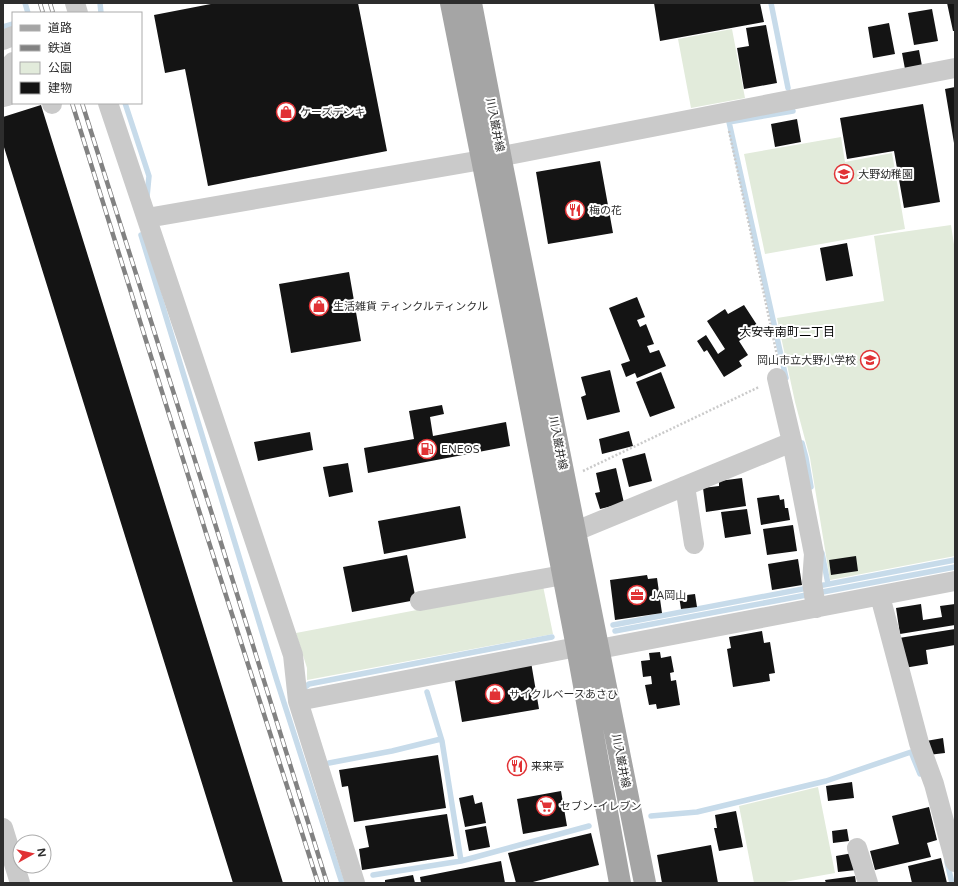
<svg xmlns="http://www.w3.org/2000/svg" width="958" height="886" viewBox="0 0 958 886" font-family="'Varela Round','Noto Sans JP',sans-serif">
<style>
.green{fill:#e2ebdb}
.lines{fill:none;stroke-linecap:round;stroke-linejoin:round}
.stream{stroke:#c7dbea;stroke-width:5.5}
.building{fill:#141414}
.path{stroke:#cacaca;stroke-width:2.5;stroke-dasharray:2 2;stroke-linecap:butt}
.minor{stroke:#cacaca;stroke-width:20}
.major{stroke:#a5a5a5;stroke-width:22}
.rail-casing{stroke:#828282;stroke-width:4.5}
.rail{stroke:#fff;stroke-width:3;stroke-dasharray:9;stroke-linecap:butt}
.labels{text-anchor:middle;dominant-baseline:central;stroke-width:4;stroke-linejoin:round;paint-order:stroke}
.poi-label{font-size:11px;fill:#2d2d2d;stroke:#fff;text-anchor:start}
.street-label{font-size:11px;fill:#2d2d2d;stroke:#fff}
.neighbourhood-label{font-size:12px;fill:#000;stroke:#fff}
</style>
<rect width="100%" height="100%" fill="#fff"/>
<path class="green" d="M732 29 745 98 691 108 678 39Z
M841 137 845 162 892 153 905 229 765 254 744 154Z
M951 225 955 251V556L830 580 810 458 795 402 777 318 884 301 874 236Z
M543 586 553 634 307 680V668L296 633Z
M818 787 835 873 779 883H754L739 806Z"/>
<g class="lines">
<path class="stream" d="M25 3 28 13
M100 3 101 13
M771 3 788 88
M3 27 13 24
M125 103 149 176 147 197
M141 235 277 681 342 883
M786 378 729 122 793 111
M802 443 806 458 811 487
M822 553 828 584
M613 625 955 560
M615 631 955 567
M304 688 309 684 552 637
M427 692 442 741 461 861
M329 763 392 751 441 739
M651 816 697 812 826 781 911 752 920 774
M947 862 952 883
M373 875 461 861 589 826"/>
</g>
<path class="building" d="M216 3H358L387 151 208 186 185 69 165 73 154 15Z
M654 3H760L764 22 660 41Z
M947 3H955V31H953Z
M932 9 938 41 914 45 908 13Z
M889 23 895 54 873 58 868 27Z
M766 25 777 83 744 89 737 48 749 46 746 28Z
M919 50 922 66 905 69 902 53Z
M955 87V143H954L945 89Z
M923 104 940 202 904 208 894 151 847 159 840 118Z
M41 105 283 883H233L3 144V117Z
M797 119 801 142 775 147 771 124Z
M600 161 613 233 548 244 536 172Z
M847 243 853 276 826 281 820 248Z
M349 272 361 341 291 353 279 284Z
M637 297 645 317 637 320 640 327 646 324 654 344 647 346 650 353 659 350 666 366 637 378 635 373 626 377 621 364 630 361 609 308Z
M744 305 759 328 739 341 748 355 739 361 742 366 724 377 707 350 704 352 697 341 706 335 718 354 725 349 707 321 725 309 728 314Z
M610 370 620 412 587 420 581 397 586 395 581 377Z
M661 372 675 408 650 417 636 382Z
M442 405 444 414 430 417 433 436 506 422 510 446 368 473 364 448 414 439 409 411Z
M629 431 633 446 602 454 599 439Z
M310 432 313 450 258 461 254 442Z
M645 453 652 481 629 487 622 459Z
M348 463 353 492 329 497 323 467Z
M616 468 624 503 600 509 595 493 600 492 596 473Z
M742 478 746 506 706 512 703 488 719 486V481Z
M779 495 780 500 784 499 785 508H788L790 520 761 525 757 498Z
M460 506 466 538 384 554 378 521Z
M747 509 751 534 725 538 721 512Z
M793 525 797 551 767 555 763 529Z
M407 555 416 600 352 612 343 567Z
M856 556 858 571 831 575 829 560Z
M798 559 802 585 772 590 768 564Z
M647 575 648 579 657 578 662 613 615 620 610 580Z
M695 594 697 607 681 609 679 596Z
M921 604 923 620 942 617 940 606 955 604V625L900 634 896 608Z
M955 629V645L926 650 928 664 904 668 899 638Z
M762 631 764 643 770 642 775 673 769 674 770 681 733 687 727 649 731 648 729 637Z
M660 652 661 658 671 656 674 672 670 673 671 681 676 680 680 705 657 709 656 704 649 705 645 685 652 684 651 676 643 677 641 661 650 660 649 653Z
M531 662 539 709 462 722 454 676Z
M943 738 945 753 928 755 926 741Z
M438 755 446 808 354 822 348 786 342 787 339 770Z
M852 782 854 798 828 801 826 786Z
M561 791 567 826 523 834 517 799Z
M473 795 475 804 482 802 486 823 465 827 459 798Z
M929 807 937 840 927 843 931 857 875 870 870 851 899 844 892 816Z
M736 811 743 847 719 851 714 828H717L715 815Z
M447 814 454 856 362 870 359 849 369 847 365 826Z
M486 826 490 847 469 851 465 830Z
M847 829 849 841 833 843 832 831Z
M591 833 599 865 529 883H516L508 853Z
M711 845 718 883H662L657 855Z
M853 853 856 870 838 872 836 856Z
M941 858 947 883H912L908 866Z
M501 861 505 883H421L420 877Z
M413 875 415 883H385V880Z
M855 876 856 883H826L825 880Z"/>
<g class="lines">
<path class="path" d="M729 131 778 360
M583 471 759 387"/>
<path class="minor" d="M75 3 78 13
M3 40 13 36
M3 97 7 96 13 62
M52 103V104
M108 103 293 655 298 701 355 883
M147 218 482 160 955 68
M777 378 792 442 814 554 812 582 816 608
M685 486 694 544
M576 531 792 442
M880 596 919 743 934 784 955 862
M420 601 563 575
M599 649 955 581
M298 701 577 647
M3 828 20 883
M857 848 868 883"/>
<path class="major" d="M451 3 519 345 577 647 620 883
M471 3 503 170 645 883"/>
<g class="rail-casing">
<path id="rail" d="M40 3 43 13
M50 3 53 13
M72 103 206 533 318 883
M82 103 217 530 327 883"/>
</g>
<use href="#rail" class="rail"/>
</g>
<defs>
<g id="shop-ring" transform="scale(1)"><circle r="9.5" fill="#fff" stroke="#e13235" stroke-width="1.5"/><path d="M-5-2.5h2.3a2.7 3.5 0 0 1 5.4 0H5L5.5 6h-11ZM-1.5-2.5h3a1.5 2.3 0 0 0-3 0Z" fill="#e13235"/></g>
<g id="school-ring" transform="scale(1)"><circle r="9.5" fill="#fff" stroke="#e13235" stroke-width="1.5"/><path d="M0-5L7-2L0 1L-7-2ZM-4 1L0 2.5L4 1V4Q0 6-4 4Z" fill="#e13235"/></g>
<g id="restaurant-ring" transform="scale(1)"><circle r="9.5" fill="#fff" stroke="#e13235" stroke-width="1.5"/><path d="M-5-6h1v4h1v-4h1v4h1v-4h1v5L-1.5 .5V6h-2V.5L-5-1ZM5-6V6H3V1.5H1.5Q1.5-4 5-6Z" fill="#e13235"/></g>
<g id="fuel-ring" transform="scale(1)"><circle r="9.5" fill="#fff" stroke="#e13235" stroke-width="1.5"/><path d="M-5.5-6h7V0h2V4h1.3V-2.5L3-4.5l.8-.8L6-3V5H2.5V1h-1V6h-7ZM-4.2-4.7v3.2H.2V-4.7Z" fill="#e13235"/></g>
<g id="office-ring" transform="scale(1)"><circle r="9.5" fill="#fff" stroke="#e13235" stroke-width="1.5"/><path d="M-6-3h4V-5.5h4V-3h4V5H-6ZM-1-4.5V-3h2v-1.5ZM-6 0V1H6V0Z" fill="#e13235"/></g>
<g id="supermarket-ring" transform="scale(1)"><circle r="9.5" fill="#fff" stroke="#e13235" stroke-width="1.5"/><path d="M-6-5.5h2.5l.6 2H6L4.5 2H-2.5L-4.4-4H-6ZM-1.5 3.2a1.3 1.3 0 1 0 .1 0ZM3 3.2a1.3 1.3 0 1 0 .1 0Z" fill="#e13235"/></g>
</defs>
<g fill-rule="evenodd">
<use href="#shop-ring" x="286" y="112"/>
<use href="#school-ring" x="844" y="174"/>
<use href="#restaurant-ring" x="575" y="210"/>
<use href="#shop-ring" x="319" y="306"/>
<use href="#school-ring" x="870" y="360"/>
<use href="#fuel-ring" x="427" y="449"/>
<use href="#office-ring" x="637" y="595"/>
<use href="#shop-ring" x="495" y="694"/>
<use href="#restaurant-ring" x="517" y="766"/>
<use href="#supermarket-ring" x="546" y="806"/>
</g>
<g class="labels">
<g class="poi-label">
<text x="300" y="112">ケーズデンキ</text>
<text x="858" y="174">大野幼稚園</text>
<text x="589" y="210">梅の花</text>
<text x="333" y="306">生活雑貨 ティンクルティンクル</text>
<text x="856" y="360" text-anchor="end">岡山市立大野小学校</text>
<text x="441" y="449">ENEOS</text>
<text x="651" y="595">JA岡山</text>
<text x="509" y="694">サイクルベースあさひ</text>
<text x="531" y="766">来来亭</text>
<text x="560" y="806">セブン-イレブン</text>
</g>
<g class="street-label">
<text transform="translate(495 125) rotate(79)">川入巌井線</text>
<text transform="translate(558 443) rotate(79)">川入巌井線</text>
<text transform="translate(621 761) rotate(79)">川入巌井線</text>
</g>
<g class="neighbourhood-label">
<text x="787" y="332">大安寺南町二丁目</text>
</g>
</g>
<rect width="958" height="886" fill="none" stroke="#2d2d2d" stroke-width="8"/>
<rect x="12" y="12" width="130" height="92" fill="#ffffff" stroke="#ababab"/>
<rect x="20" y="25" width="20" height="6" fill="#a5a5a5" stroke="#ababab"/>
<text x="48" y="32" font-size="12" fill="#2d2d2d">道路</text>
<rect x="20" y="45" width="20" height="6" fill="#828282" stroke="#ababab"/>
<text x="48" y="52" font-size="12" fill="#2d2d2d">鉄道</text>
<rect x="20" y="62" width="20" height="12" fill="#e2ebdb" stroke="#ababab"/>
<text x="48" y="72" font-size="12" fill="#2d2d2d">公園</text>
<rect x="20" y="82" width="20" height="12" fill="#141414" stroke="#ababab"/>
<text x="48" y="92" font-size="12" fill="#2d2d2d">建物</text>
<g transform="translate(32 854) rotate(82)"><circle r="19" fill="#ffffff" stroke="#ababab"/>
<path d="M0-3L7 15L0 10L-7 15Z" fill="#e13235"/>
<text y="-6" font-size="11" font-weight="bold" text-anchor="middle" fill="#2d2d2d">N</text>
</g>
</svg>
